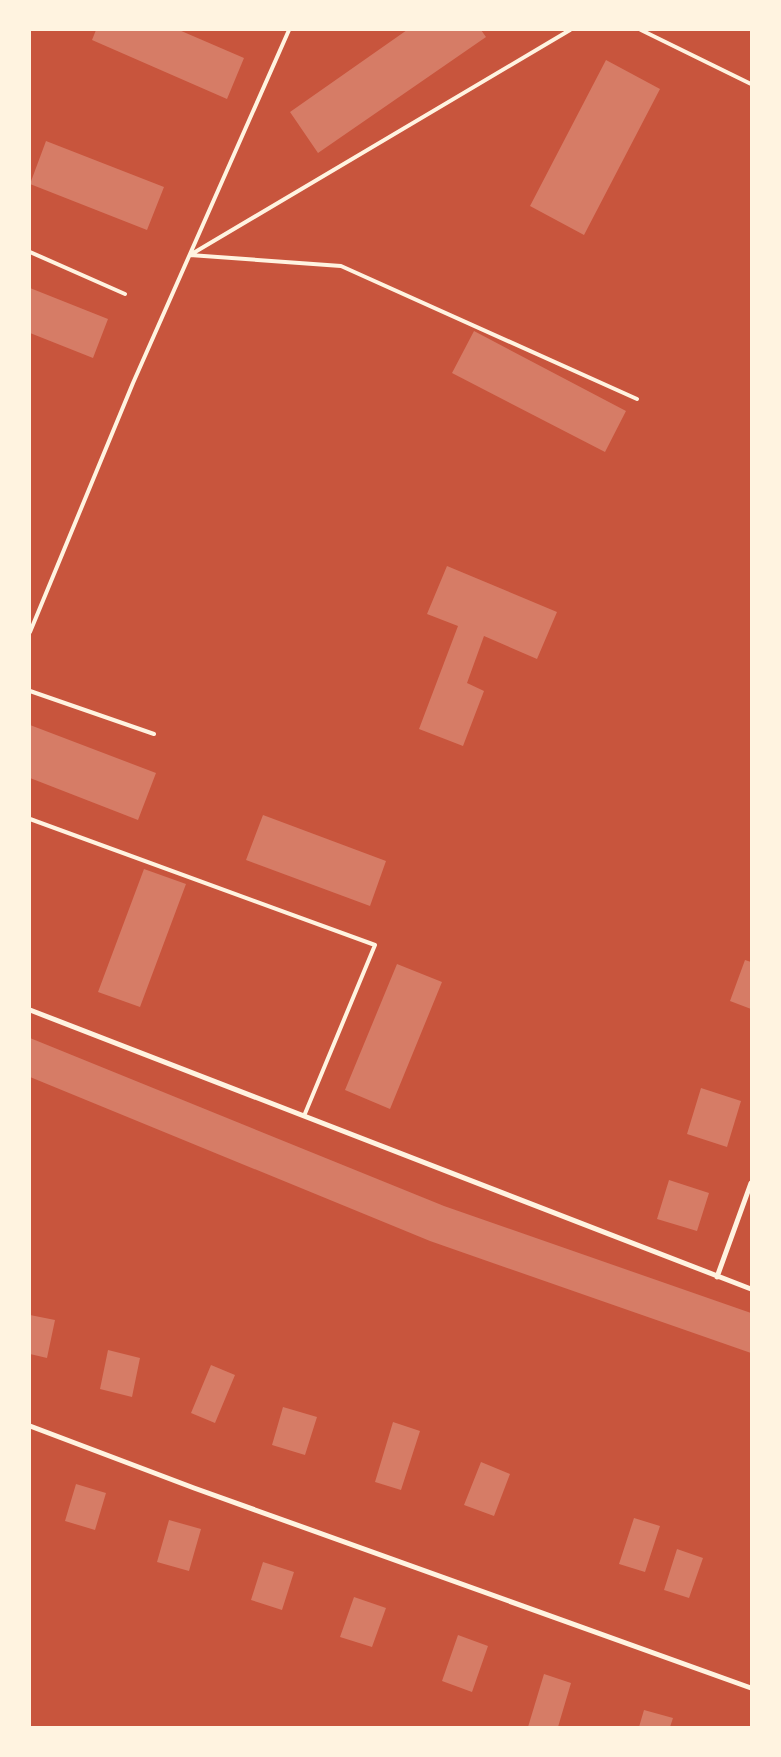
<svg xmlns="http://www.w3.org/2000/svg" width="781" height="1757" viewBox="0 0 781 1757" font-family="Ubuntu,sans-serif">
<style>
.building{fill:#d67c66}
.lines{fill:none;stroke-linecap:round;stroke-linejoin:round}
.service{stroke:#fff3e0;stroke-width:4}
.minor{stroke:#fff3e0;stroke-width:5}
</style>
<rect width="100%" height="100%" fill="#c8553d"/>
<path class="building" d="M96 30H179L244 58 227 99 92 40Z
M407 30H481L486 37 318 153 290 112Z
M606 60 660 89 584 235 530 206Z
M46 141 164 187 147 230 30 184Z
M30 288 108 319 93 358 30 333Z
M474 331 626 411 605 452 452 373Z
M447 566 557 612 537 659 484 636 467 683 484 691 463 746 419 729 458 626 427 614Z
M30 725 156 773 138 820 30 778Z
M263 815 386 861 370 906 246 860Z
M144 869 186 884 140 1007 98 992Z
M745 960 751 962V1009L730 1001Z
M397 964 442 982 390 1109 345 1090Z
M30 1038 444 1206 751 1313V1353L430 1241 30 1077Z
M701 1088 741 1101 727 1147 687 1134Z
M669 1180 709 1193 697 1231 657 1219Z
M30 1315 55 1320 47 1358 30 1354Z
M108 1350 140 1358 132 1397 100 1389Z
M211 1365 235 1375 215 1423 191 1413Z
M283 1407 317 1417 305 1455 272 1445Z
M393 1422 420 1431 401 1490 375 1482Z
M481 1462 510 1474 494 1516 464 1505Z
M76 1484 106 1493 95 1530 65 1521Z
M634 1518 660 1526 645 1572 619 1564Z
M169 1520 201 1529 189 1571 157 1562Z
M677 1549 703 1558 689 1598 664 1590Z
M263 1562 294 1572 282 1610 251 1600Z
M354 1597 386 1608 372 1647 340 1637Z
M458 1635 488 1646 472 1692 442 1681Z
M544 1674 571 1683 558 1727H528Z
M644 1710 673 1718 670 1727H639Z"/>
<g class="lines">
<path class="service" d="M641 30 751 84
M30 252 125 294
M190 255 341 266 637 399
M190 255 570 30
M30 632 133 383 289 30
M30 691 154 734
M30 819 375 945 304 1116"/>
<path class="minor" d="M30 1010 751 1289
M717 1277 751 1183
M30 1426 194 1488 751 1688"/>
</g>
<rect width="781" height="1757" fill="none" stroke="#fff3e0" stroke-width="62"/>
</svg>
